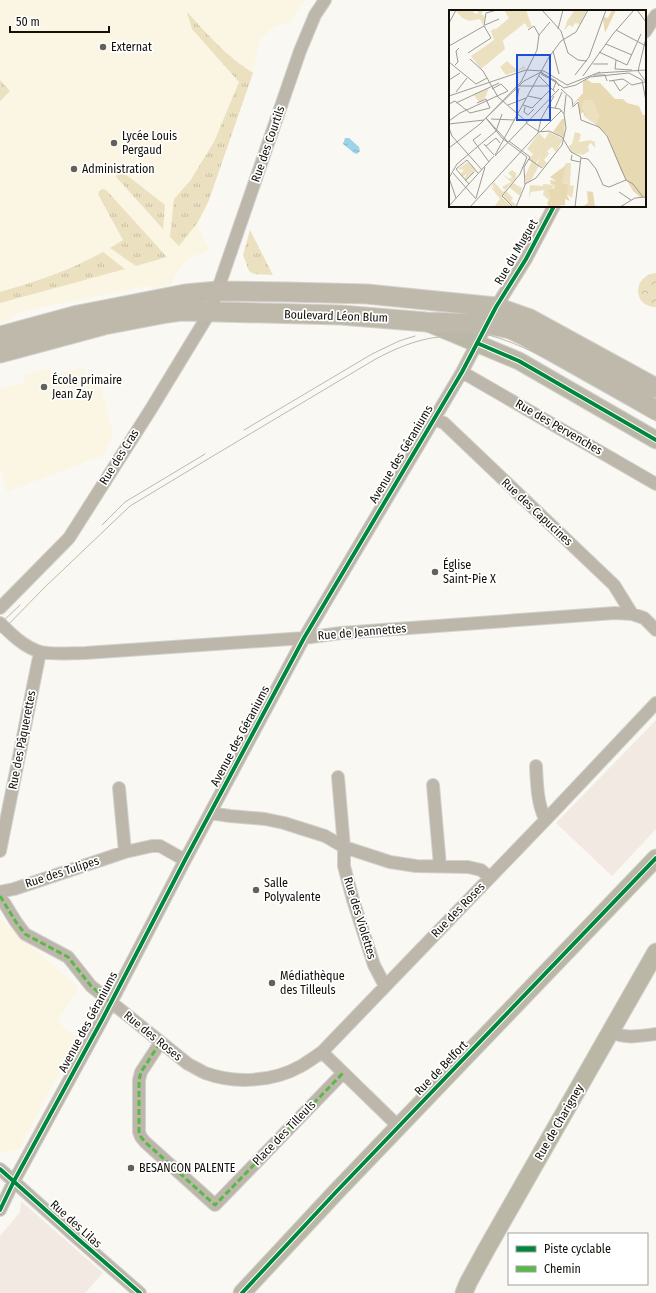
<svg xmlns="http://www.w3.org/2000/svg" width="656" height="1293" viewBox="0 0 656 1293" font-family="'Fira Sans Condensed',sans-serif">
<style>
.commercial{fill:#f2e9e3}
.built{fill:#fbf5e3}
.grass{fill:url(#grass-tufts)}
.park{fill:url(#park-crowns)}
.water{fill:url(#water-ripples)}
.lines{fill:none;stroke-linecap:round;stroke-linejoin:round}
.street-casing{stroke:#d4d2ce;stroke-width:14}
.secondary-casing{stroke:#d4d2ce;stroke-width:19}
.primary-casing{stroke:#d4d2ce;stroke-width:21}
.street{stroke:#bdb7ab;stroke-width:12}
.secondary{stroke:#bbb7a7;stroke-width:17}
.primary{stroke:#beb9ab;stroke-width:19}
.tram{stroke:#bdb9b0;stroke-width:1}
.quiet{stroke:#58b947;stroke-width:3;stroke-dasharray:6 3;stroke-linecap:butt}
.cycleway-casing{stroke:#fff;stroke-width:6}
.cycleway{stroke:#00873e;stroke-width:4}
.poi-dot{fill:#63615b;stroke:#fff;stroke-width:1.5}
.labels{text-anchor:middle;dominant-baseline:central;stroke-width:3.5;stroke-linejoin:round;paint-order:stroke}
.poi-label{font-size:12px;fill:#121009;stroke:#fff;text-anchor:start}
.street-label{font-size:12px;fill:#121009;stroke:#fff}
.inset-road{fill:none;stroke:#9d9b95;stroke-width:1}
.view{fill:#1d4ed8;fill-opacity:0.15;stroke:#1d4ed8;stroke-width:2}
.inset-edge{fill:none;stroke:#121009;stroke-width:2}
</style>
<defs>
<pattern id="grass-tufts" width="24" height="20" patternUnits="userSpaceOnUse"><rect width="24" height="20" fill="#ebe0c0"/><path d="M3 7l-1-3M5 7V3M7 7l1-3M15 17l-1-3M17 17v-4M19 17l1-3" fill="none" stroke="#c8bfa4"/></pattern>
<pattern id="park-crowns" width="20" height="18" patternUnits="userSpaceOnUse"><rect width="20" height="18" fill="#ebe0c0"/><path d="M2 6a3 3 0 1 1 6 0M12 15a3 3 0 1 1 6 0" fill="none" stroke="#c8bfa4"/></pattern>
<pattern id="water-ripples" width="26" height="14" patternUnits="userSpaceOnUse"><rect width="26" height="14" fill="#9ed3e8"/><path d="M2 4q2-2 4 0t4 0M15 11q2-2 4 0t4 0" fill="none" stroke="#87b4c6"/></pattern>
</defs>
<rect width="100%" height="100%" fill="#faf8f2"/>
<path class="commercial" d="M656 720V829L612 876 556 823Z
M21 1201 103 1273 85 1293H0V1236L20 1212Z"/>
<path class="built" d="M0 0H305L289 23 278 25 271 29 260 40 251 79 206 208 197 224 209 250 194 256 186 261 176 273 172 284 151 289 150 285 19 312 6 322 0 323Z
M50 368 52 375 84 368 89 386 100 383 113 434 104 455 7 492 0 468V389L25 382 23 375Z
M1 920 79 988 58 1020 65 1030 78 1037 19 1149 0 1153V921Z"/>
<path class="grass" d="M187 12C207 34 227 57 253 73L209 200 198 222 179 246 170 237 174 199 190 181 214 142 239 82 192 29Z
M0 80 10 91 0 101Z
M120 172 124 173 165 205 163 229 118 179 116 176Z
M104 189 107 191 167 257 136 266 110 248 123 240 99 196 98 194 100 190Z
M250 230 273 275 254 274 249 271 243 255Z
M103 252 125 269 0 303V292C35 282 71 270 103 252Z"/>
<path class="park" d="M656 273V307C632 307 632 275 656 273Z"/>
<path class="water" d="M345 138H349L359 147 360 151 357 154 354 153 343 144Z"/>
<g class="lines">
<g class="street-casing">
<path id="street" d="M645 32 656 15
M462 372 656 484
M434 419 444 423 614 585 632 614
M0 608 69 538 151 409 210 312 300 51 315 15 325 0
M0 623C11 634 25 648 41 652 55 655 71 653 85 653L304 638 341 633 615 613 632 614 644 618 656 630
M536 766C537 784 537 802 545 819
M338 777 344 847V866L353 900 374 965 385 986
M433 785 440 866
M119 788 125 852
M210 813 230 816 265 819 284 823 325 836 344 847 390 862 416 866 468 867 481 870 489 877
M0 851 40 652
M0 892 14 889 125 852 152 846H160L185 860
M0 896 16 922 25 934 68 957 91 986 188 1064C194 1067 199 1070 205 1073 235 1084 273 1082 301 1066 308 1062 315 1057 322 1052L555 810 656 703
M611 1032C625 1039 640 1036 656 1034
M160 1043 141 1072 139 1080V1132L141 1137 145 1142 215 1205 343 1073
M322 1052 399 1127
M0 1169 78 1239 140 1293
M0 1210 14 1181 103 1018 185 860 304 638 462 372 496 307 526 259 554 206"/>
</g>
<g class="secondary-casing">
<path id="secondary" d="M428 323 519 361 656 440
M242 1293 336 1192 656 858
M464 1293 468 1283 486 1250 656 952"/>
</g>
<g class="primary-casing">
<path id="primary" d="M0 336 78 315 185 294 218 291 287 292 367 294 496 307 530 319 656 388
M0 353 104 325 167 313 181 311 341 315 426 322 486 324 510 329 523 335 656 410"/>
</g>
<use href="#street" class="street"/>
<use href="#secondary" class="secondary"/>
<use href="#primary" class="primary"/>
<path class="tram" d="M469 331C499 335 528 349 555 363 589 381 623 401 656 421
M244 430 372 354 399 341 415 336
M102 525 125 502 205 454
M0 624 20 605
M0 633 45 587 130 506 213 456 374 360C429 330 464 329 522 355L656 431"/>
<path class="quiet" d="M0 896 16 922 25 934 68 957 91 986 110 1002
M160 1043 141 1072 139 1080V1132L141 1137 145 1142 215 1205 343 1073"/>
<g class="cycleway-casing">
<path id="cycleway" d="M477 343 519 361 656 440
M0 1169 78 1239 140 1293
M0 1210 14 1181 103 1018 185 860 304 638 462 372 496 307 526 259 554 206
M242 1293 336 1192 656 858"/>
</g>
<use href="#cycleway" class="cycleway"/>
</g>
<g class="poi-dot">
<circle cx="103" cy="47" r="4"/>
<circle cx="114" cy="143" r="4"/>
<circle cx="74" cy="169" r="4"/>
<circle cx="44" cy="387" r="4"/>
<circle cx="435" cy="572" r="4"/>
<circle cx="256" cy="890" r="4"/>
<circle cx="272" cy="983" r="4"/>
<circle cx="131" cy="1168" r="4"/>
</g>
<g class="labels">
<g class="poi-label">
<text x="111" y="47">Externat</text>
<text x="122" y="136">Lycée Louis<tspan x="122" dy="14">Pergaud</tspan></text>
<text x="82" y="169">Administration</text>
<text x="52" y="380">École primaire<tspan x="52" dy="14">Jean Zay</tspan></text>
<text x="443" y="565">Église<tspan x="443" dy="14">Saint-Pie X</tspan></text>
<text x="264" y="883">Salle<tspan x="264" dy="14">Polyvalente</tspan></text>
<text x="280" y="976">Médiathèque<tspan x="280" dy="14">des Tilleuls</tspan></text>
<text x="139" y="1168">BESANCON PALENTE</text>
</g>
<g class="street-label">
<text transform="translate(268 144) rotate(-71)">Rue des Courtils</text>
<text transform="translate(516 252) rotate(-60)">Rue du Muguet</text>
<text transform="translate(336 316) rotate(2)">Boulevard Léon Blum</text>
<text transform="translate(559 427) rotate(30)">Rue des Pervenches</text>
<text transform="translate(401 454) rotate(-59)">Avenue des Géraniums</text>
<text transform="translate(119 457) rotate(-58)">Rue des Cras</text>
<text transform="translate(537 512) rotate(43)">Rue des Capucines</text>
<text transform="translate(362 632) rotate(-5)">Rue de Jeannettes</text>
<text transform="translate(240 736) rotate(-62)">Avenue des Géraniums</text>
<text transform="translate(22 740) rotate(-79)">Rue des Pâquerettes</text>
<text transform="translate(62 872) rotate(-18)">Rue des Tulipes</text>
<text transform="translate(458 910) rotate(-46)">Rue des Roses</text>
<text transform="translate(360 918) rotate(73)">Rue des Violettes</text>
<text transform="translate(88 1022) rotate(-62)">Avenue des Géraniums</text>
<text transform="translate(153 1036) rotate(39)">Rue des Roses</text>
<text transform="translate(441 1068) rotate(-46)">Rue de Belfort</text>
<text transform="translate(559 1122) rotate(-60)">Rue de Charigney</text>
<text transform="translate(284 1133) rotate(-46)">Place des Tilleuls</text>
<text transform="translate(76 1224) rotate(42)">Rue des Lilas</text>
</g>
</g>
<g transform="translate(449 10)">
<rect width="197" height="197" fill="#faf8f2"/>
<path d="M26 0 24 3 30 4 28 1 31 0H46L34 1 32 4 36 6 34 15 31 9 21 11 13 8 7 1ZM55 0H77L83 17 79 18 76 13 53 31 51 23 47 24 46 20 60 8ZM126 0H138L131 14 126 13 124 17 120 15 115 21 118 11ZM58 51 68 60 74 57 73 55 77 58 57 65 51 57ZM136 90 144 91 150 106 146 114 136 107 138 105 133 97ZM126 122 132 124 130 132 141 130 146 132V138L142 133 139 136 140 141 134 145 121 142 120 136 123 134ZM83 151 90 156 82 170 77 173 76 166ZM117 153H122L121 175 125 176 123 188 117 184 118 174 113 172V161ZM63 160 67 163V168L56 180 53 177 62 172 53 164 61 169 63 167 59 163ZM64 173 73 178 71 186 60 177ZM94 174 106 175 99 182 103 187 100 190 94 185 95 180 82 182 80 188 81 175 94 176Z" fill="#ebe0c0"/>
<path d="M163 0H167L156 23 154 9 155 7 159 8ZM137 69 143 73H151L166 89H174L178 93 190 96 194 105H197V187H191L184 181 172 161 158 125 146 114 150 106 144 91 136 90 133 97 138 105 136 107 134 102 130 104V91H128L125 95 124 94 134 83V72ZM113 109H116L115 127 104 122ZM117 155 113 172 119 175 118 185 121 191 116 189V195L100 197 98 193 102 187 98 180 105 178 106 175 102 174 101 170 107 171 101 167ZM138 181 144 182 146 197H133L139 193Z" fill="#e7dab3"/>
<path d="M40 78 36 88 30 92 25 85ZM19 152 27 161 17 170 15 168 18 164 13 167 11 164 15 160 9 159Z" fill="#ebe0c0"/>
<path d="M100 122 114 129 107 142 103 137 98 141 100 144 95 150 98 153 94 158 88 154 91 147 87 153 79 150 84 144 78 139 90 123 96 129ZM45 172 54 182 56 180 53 188 63 197H45L51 189 41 176 45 179 43 174ZM57 181 64 188 62 191 67 194 65 197 54 187Z" fill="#ebe0c0"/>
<path d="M46 18 47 24 52 23 56 39 32 59 22 46 45 30 42 21Z" fill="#ebe0c0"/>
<path class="inset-road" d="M93 0 112 21 119 43 129 50 138 51M188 0 197 12M0 13 7 0M36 15 50 9M109 19 114 0M79 20 85 16 90 25M167 20 197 36M197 28 189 61 197 72M157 34 183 45M0 36 35 16 37 3 48 0M104 41 110 64M150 42 178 55 192 24M19 43 42 28 35 16M21 49 34 61 49 87 78 112M167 50 166 59 183 60M0 52 27 74 38 68M144 54H159M6 55 9 52 7 41 10 38M91 62 107 71 110 76M149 63 197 60M92 64 107 72 104 80M126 65 140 47 157 0M144 65H156L158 71M90 66 100 76M134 66 164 24 185 0M0 70 11 63M164 70 171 81 179 74M160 71 174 69 183 75 196 72M68 76H100L106 82M112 79 123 89 124 97 129 92 132 110 150 117 158 126 177 170M7 82 18 68M0 86 77 60 95 61 118 75 151 62M79 86 93 89M68 90 70 78M7 93 50 73M0 94 6 91 21 103 41 98 37 89 28 93M59 95 77 88M74 95 83 98 103 78M76 97 75 102 79 105 85 99M99 97 111 99 115 104M106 98 113 82M37 108 59 132M42 109 66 110M0 111 11 103 59 81 52 74 43 79M77 113 89 121M0 114 35 110M0 118 3 126 33 160M89 122 100 121 113 127 122 142 132 147 126 197M91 122 113 100M32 124 24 130 40 152M60 131 81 147 75 157 76 175 67 197M35 134 45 145M37 136 47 128 51 133M0 138 31 114 72 72 88 40 90 25 101 12M46 145 100 47 112 31 127 22 139 0M123 145 122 150 131 152M46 146 110 79M132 148 139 149 147 159 154 175 160 177 177 170 184 174 194 187M80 149 93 158M18 150 7 159 20 174M18 150 29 163M4 163 27 189M0 168 8 154 47 121 53 104M0 168 7 188M16 171 25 162M76 174 87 168 113 135 117 118 115 104 117 85M170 182 182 190M27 188 36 157M0 196 45 146M21 197 89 123 92 109 105 86M64 197 53 186 71 164 78 147 53 128 37 108 75 71 92 62 115 78 127 75 141 67 180 63 193 70 197 91M171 197 186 188 197 187"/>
<path class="view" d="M68 45H101V110H68Z"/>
<rect width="197" height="197" class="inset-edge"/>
</g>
<rect x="508" y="1233" width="140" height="52" fill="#ffffff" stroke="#a09f9d"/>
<rect x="516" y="1246" width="20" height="6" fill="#00873e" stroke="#a09f9d"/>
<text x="544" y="1253" font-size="12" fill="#121009">Piste cyclable</text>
<rect x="516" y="1266" width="20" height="6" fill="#58b947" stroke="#a09f9d"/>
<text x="544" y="1273" font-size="12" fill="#121009">Chemin</text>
<path d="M10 26v6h99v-6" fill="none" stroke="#121009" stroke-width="2"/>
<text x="16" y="26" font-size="12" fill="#121009" stroke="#ffffff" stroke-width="3" paint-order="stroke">50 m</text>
</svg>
